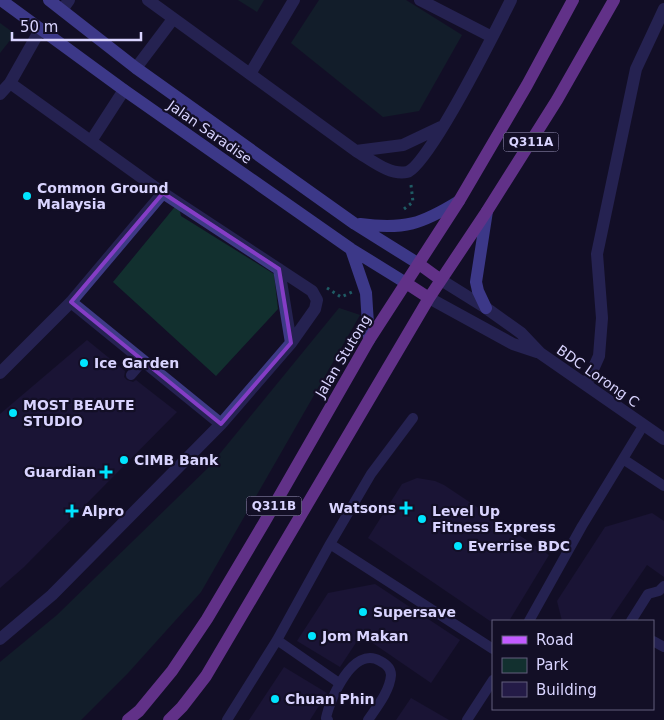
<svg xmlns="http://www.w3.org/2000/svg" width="664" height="720" viewBox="0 0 664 720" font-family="'DejaVu Sans',sans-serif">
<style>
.green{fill:#12302f}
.building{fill:#241b47}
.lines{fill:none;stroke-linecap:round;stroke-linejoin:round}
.path{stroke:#2fb8b0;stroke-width:3;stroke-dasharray:2.5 4;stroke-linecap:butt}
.lane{stroke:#3d3a85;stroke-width:10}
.street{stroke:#3d3a85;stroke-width:12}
.secondary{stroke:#6f6bff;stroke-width:12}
.primary{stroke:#c25bff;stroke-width:12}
.marked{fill:none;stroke:#843dc5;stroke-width:4;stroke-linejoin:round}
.poi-dot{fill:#00e5ff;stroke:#130f26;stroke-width:2}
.labels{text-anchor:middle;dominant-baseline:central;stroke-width:4.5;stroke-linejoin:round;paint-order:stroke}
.shield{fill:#130f26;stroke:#9e99be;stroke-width:1}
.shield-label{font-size:12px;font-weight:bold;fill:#d9d4ff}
.street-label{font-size:14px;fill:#d9d4ff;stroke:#130f26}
.poi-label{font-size:14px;font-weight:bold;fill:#d9d4ff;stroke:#130f26;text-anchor:start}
</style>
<rect width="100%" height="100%" fill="#130f26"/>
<path class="green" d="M238 0H264L257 12Z
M319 0H406L462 35 419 111 383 117 291 43Z
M0 23 15 34 0 53Z
M178 203 181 216 274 274 278 309 216 376 113 282Z
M339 308 360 315 201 592 128 673 81 720H0V662L57 615 209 467Z"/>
<path class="building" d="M87 340 125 371 124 377 127 380 133 382 136 380 177 412 24 567 0 588V414Z
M417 478 435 481 444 485 549 555 509 621H490L368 538 402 484Z
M652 513 664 521V577L647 565 609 621H562L557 601 605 527Z
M375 584 460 640 431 683 361 635 340 667 297 641 328 593Z
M284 667 327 693 310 720H249Z
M411 698 449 720H396Z"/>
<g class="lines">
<path class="path" d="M404 209 413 202 411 185
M327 288 341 297 352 292"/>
<path class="lane" d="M131 375 143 361
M623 459 664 486
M330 544 493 649
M529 621 582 526 643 426
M631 621 648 594 659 591 664 586
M277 640 339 683
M653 641 664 647
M227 720 277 640 330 544 371 474 413 418
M328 720 326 718C330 699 353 645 380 661 386 664 391 668 391 675 390 691 376 708 368 720
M467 720 493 680"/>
<path class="street" d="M148 0 356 151C370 159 390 176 407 172 428 167 498 26 511 0
M420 0 492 37
M62 10 69 0
M136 68 173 19
M250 74 294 0
M0 94 10 83 40 30
M91 141 124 90
M356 151 403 145 441 127
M279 269 291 343
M441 280 486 308 521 333 540 353 664 439
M429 298 513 344 537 352
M71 302 221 424
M0 373 71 302 163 193
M586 385 599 356 602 318 597 254 636 69 664 9
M0 639 52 595 221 424 291 343 315 309 317 300 312 291 163 193 10 83"/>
<path class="secondary" d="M1 0 124 90 351 249 406 283
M49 0 136 68 355 224 419 264
M360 224C404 230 422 224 459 201
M351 249 366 293 369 340
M486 308 478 291 476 282 487 211"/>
<path class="primary" d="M419 264 441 280
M406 283 429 298
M128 720 139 711 172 671 207 619 264 523 369 340 459 201 527 85 573 0
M169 720 182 707 206 676 429 298 487 211 557 100 614 0"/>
</g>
<path d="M0 0H664V720H0ZM163 193 279 269 291 343 221 424 71 302Z" fill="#130f26" fill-opacity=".55" fill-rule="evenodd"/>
<path class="marked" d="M163 193 279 269 291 343 221 424 71 302Z"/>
<g class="poi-dot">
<circle cx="27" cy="196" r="5"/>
<circle cx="84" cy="363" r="5"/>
<circle cx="13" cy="413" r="5"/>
<circle cx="124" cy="460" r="5"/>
<path d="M103.5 464.5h5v5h5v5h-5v5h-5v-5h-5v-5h5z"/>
<path d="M403.5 500.5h5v5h5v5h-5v5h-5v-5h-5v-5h5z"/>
<path d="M69.5 503.5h5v5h5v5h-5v5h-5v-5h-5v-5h5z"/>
<circle cx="422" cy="519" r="5"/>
<circle cx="458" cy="546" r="5"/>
<circle cx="363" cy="612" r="5"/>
<circle cx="312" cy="636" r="5"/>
<circle cx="275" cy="699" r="5"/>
</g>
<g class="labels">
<g class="shield">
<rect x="503.5" y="132.5" width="55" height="19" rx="4"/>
<rect x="246.5" y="496.5" width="55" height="19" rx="4"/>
</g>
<g class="shield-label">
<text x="531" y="142">Q311A</text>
<text x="274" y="506">Q311B</text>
</g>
<g class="street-label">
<text transform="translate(210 132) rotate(35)">Jalan Saradise</text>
<text transform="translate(343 356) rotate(-59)">Jalan Stutong</text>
<text transform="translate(598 376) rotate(35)">BDC Lorong C</text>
</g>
<g class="poi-label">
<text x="37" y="188">Common Ground<tspan x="37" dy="16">Malaysia</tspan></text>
<text x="94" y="363">Ice Garden</text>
<text x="23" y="405">MOST BEAUTE<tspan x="23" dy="16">STUDIO</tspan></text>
<text x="134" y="460">CIMB Bank</text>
<text x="96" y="472" text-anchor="end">Guardian</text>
<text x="396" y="508" text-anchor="end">Watsons</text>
<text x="82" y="511">Alpro</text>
<text x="432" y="511">Level Up<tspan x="432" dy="16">Fitness Express</tspan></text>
<text x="468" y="546">Everrise BDC</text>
<text x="373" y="612">Supersave</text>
<text x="322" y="636">Jom Makan</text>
<text x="285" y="699">Chuan Phin</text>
</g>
</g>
<rect x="492" y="620" width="162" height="90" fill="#130f26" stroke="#625e7d"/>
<rect x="502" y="636" width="25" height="8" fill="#c25bff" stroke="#625e7d"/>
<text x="536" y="645" font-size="15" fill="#d9d4ff">Road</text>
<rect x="502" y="658" width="25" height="15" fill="#12302f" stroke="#625e7d"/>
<text x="536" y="670" font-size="15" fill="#d9d4ff">Park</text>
<rect x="502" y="682" width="25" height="15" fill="#241b47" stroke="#625e7d"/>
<text x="536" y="695" font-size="15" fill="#d9d4ff">Building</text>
<path d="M12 32v8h129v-8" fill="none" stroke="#d9d4ff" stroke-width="2.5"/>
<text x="20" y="32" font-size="15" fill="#d9d4ff" stroke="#130f26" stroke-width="4" paint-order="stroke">50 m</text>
</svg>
